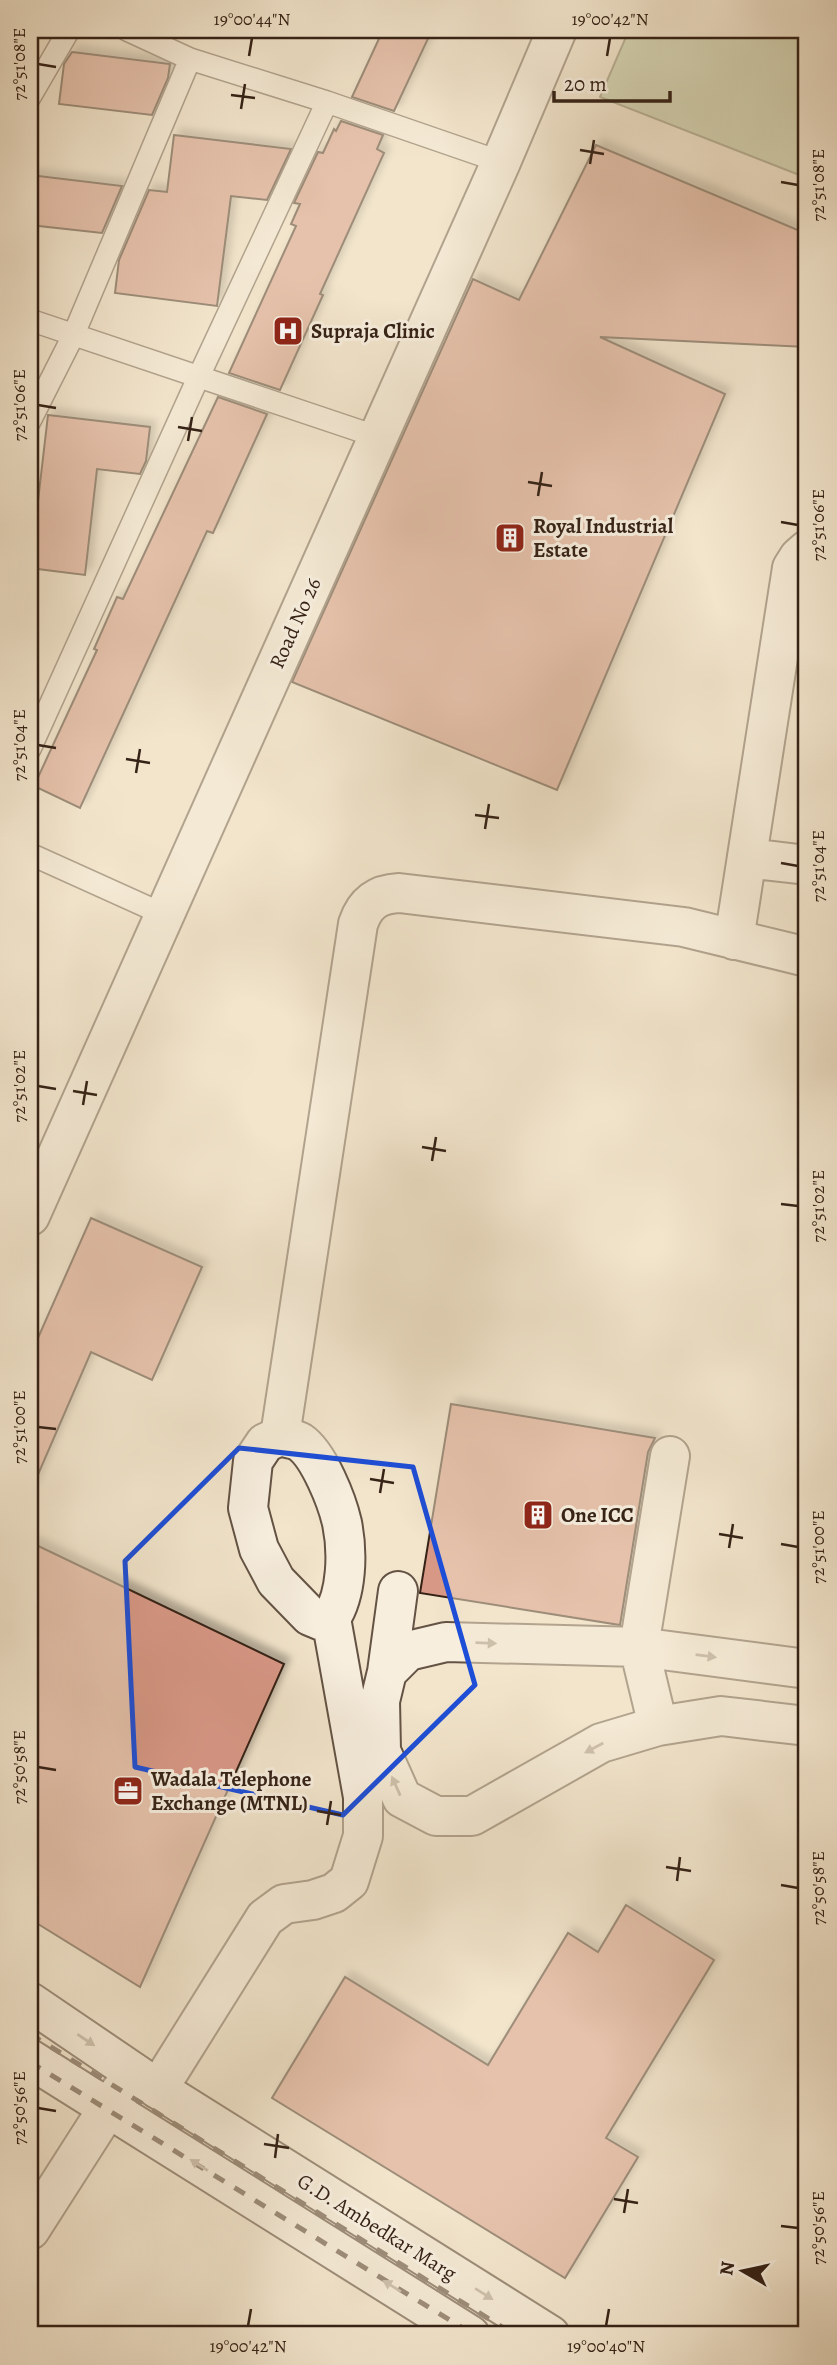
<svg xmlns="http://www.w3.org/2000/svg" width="837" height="2365" viewBox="0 0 837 2365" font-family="Alegreya,serif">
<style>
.green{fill:#b6c69b;stroke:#767458;stroke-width:2}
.building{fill:#d89886;stroke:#352216;stroke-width:2;filter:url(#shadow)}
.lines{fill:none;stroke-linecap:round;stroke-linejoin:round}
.service-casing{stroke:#645344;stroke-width:24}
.minor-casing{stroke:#645344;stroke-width:42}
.tertiary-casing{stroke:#645344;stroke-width:42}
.secondary-casing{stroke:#352216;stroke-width:42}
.service{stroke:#f7eede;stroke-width:21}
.minor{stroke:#f7eede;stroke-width:38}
.tertiary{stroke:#f7eede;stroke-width:38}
.secondary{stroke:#f7eede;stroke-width:38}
.rail{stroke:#352216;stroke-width:5;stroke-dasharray:12 12;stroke-linecap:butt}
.oneway{fill:#a09284}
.marked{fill:none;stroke:#1d4ed8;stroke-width:5;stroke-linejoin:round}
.ticks{fill:none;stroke:#352216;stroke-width:2.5}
.labels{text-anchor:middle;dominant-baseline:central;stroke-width:6;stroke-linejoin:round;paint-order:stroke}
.poi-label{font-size:21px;font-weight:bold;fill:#352216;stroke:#f7eede;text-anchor:start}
.street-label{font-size:21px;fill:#352216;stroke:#f7eede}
.neatline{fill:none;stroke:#352216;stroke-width:2.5}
.ticks-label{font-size:18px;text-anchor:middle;fill:#352216}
</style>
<defs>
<filter id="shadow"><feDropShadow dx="6" dy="-6" stdDeviation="3.5" flood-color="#0004"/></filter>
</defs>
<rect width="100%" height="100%" fill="#f2e5cc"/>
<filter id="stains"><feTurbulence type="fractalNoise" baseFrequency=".00286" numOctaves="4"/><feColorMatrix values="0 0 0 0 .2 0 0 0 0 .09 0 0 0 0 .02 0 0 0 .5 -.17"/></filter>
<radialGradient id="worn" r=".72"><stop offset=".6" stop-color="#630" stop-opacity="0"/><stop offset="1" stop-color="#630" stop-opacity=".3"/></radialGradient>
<path class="green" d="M629 30H807V178L600 97Z"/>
<path class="building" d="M383 30H432L394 111 352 97Z
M72 52 170 64 168 78 152 115 59 104 64 64Z
M341 121 383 135 377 149 384 153 320 294 323 295 280 390 229 373 296 226 291 224 300 204 294 203 318 152 323 153 334 129 336 131Z
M174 135 291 149 267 200 231 196 217 306 115 293 119 260 149 190 167 192Z
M596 145 807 234V347L600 337 725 394 557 790 292 682 473 279 519 300Z
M30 175 122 186 102 233 30 225Z
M218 397 267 414 213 533 207 531 80 808 34 786 97 650 94 649 117 597 123 599Z
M48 415 150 427 146 461 140 474 97 469 85 575 30 568V517L36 518Z
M91 1218 202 1267 152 1380 91 1352 30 1493V1356Z
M451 1404 655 1438 648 1452 620 1625 420 1593Z
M30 1542 284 1664 140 1987 30 1919Z
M626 1905 714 1960 606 2138 638 2157 565 2278 272 2098 345 1977 488 2065 568 1933 598 1952Z"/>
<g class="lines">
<g class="service-casing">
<path id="service" d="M127 30 190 59 327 102 501 162
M30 97 69 30
M30 320 378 437
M30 421 73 336 190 59
M30 749 199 376 327 102
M30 854 165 915"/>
</g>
<g class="minor-casing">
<path id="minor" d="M747 858 807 865
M734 940 792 568 799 557 807 550
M280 1436 358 924C365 903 377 894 399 893L684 927 807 957
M280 1436C286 1438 295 1439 300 1442 319 1455 337 1501 342 1523 348 1552 347 1594 331 1618L322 1621 310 1616 276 1581 259 1549 248 1508 253 1461 265 1443Z
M807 1669 639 1647 446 1642 408 1651 387 1672 380 1701 381 1751 402 1798 436 1816H472L601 1743 658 1726 721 1716 807 1726
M387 1672 398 1591
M658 1726 639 1647 670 1456
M158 2089 265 1918 284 1904 313 1900 334 1893 349 1881 363 1836V1797L331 1618
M30 2230 108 2108 134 2073"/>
</g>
<g class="tertiary-casing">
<path id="tertiary" d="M30 1216 501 162 557 30"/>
</g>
<g class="secondary-casing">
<path id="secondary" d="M30 2002 158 2089 550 2335
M30 2059 470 2335"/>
</g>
<use href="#service" class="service"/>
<use href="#minor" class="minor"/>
<use href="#tertiary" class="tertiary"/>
<use href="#secondary" class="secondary"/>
<path class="rail" d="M30 2034 515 2335
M30 2062 474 2335"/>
</g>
<defs><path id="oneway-solid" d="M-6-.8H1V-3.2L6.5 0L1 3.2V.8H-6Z" transform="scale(1.75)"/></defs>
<g class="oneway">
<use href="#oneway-solid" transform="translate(486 1643) rotate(2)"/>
<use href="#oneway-solid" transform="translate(706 1656) rotate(7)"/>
<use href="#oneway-solid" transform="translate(594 1748) rotate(152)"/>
<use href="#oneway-solid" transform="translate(396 1786) rotate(-114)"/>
<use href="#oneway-solid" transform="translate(86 2040) rotate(34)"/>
<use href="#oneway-solid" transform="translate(199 2165) rotate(-148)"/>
<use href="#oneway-solid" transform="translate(392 2286) rotate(-148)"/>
<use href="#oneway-solid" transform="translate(484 2294) rotate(32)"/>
</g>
<path d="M0 0H837V2365H0ZM239 1448 413 1467 475 1685 343 1815 135 1767 125 1561Z" fill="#f2e5cc" fill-opacity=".55" fill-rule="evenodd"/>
<path class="marked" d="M239 1448 413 1467 475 1685 343 1815 135 1767 125 1561Z"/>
<path class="ticks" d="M249 56 252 38M607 56 610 38M38 64 56 67M231 95 255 98M241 109 245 84M580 150 604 154M590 164 594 140M781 182 798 185M38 405 56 408M178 427 202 431M188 441 192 417M528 482 552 486M538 496 542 472M781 522 798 525M38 745 56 748M126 759 150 763M136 773 140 749M475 815 499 818M485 829 489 804M781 863 798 866M38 1086 56 1089M73 1091 97 1095M83 1105 87 1081M422 1147 446 1151M432 1161 436 1137M781 1204 798 1206M38 1427 56 1429M370 1479 394 1483M380 1493 384 1469M719 1534 743 1538M781 1544 798 1547M729 1548 733 1524M38 1767 56 1770M317 1811 341 1815M327 1825 331 1801M666 1867 691 1871M677 1881 680 1857M781 1885 798 1888M38 2108 56 2111M264 2144 289 2148M275 2158 278 2134M614 2199 638 2203M624 2213 628 2189M781 2226 798 2228M248 2326 251 2309M606 2326 609 2309"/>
<defs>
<g id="hospital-square" transform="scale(1.575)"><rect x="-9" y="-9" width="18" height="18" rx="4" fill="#8f2418" stroke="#f7eede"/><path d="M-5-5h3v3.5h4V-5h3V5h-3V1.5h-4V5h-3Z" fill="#fff"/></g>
<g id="building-square" transform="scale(1.575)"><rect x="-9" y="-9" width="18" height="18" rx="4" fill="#8f2418" stroke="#f7eede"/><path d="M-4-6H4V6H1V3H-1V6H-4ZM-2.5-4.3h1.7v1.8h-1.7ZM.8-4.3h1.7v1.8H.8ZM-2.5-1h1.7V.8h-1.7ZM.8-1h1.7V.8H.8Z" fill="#fff"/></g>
<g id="office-square" transform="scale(1.575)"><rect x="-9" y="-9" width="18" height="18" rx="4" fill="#8f2418" stroke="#f7eede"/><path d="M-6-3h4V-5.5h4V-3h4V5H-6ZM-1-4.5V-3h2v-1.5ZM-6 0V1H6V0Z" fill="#fff"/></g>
</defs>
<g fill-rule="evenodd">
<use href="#hospital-square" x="288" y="331"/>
<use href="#building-square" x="510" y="538"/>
<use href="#building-square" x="538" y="1515"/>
<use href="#office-square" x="128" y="1791"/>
</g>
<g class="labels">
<g class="poi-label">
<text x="311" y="331">Supraja Clinic</text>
<text x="533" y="526">Royal Industrial<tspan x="533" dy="24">Estate</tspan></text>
<text x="561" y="1515">One ICC</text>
<text x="151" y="1779">Wadala Telephone<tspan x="151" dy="24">Exchange (MTNL)</tspan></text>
</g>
<g class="street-label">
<text transform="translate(295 623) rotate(-66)">Road No 26</text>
<text transform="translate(377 2227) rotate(32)">G.D. Ambedkar Marg</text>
</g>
</g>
<rect width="837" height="2365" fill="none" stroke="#f2e5cc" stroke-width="77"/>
<g transform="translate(743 2271) rotate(279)" stroke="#f7eede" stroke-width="5" paint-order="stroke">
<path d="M0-5L12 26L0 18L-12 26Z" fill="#352216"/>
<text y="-10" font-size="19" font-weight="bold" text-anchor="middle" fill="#352216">N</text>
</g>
<path d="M554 91v10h116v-10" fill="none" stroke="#352216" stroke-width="3.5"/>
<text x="564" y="91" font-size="21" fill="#352216" stroke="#f7eede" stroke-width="5" paint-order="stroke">20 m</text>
<rect x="38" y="38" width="760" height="2288" class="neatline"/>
<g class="ticks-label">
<text x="252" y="25">19°00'44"N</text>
<text x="610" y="25">19°00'42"N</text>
<text transform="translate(19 64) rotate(-90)" y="6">72°51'08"E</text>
<text transform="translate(818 185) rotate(-90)" y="6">72°51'08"E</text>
<text transform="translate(19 405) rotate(-90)" y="6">72°51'06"E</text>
<text transform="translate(818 525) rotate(-90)" y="6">72°51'06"E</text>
<text transform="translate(19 745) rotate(-90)" y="6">72°51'04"E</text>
<text transform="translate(818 866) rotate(-90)" y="6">72°51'04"E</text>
<text transform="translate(19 1086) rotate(-90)" y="6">72°51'02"E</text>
<text transform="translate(818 1206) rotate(-90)" y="6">72°51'02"E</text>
<text transform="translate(19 1427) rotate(-90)" y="6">72°51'00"E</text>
<text transform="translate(818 1547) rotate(-90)" y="6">72°51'00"E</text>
<text transform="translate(19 1767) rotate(-90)" y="6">72°50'58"E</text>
<text transform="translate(818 1888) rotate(-90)" y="6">72°50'58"E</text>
<text transform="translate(19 2108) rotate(-90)" y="6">72°50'56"E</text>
<text transform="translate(818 2228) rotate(-90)" y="6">72°50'56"E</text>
<text x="248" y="2352">19°00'42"N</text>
<text x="606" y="2352">19°00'40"N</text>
</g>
<rect width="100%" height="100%" filter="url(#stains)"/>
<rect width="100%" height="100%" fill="url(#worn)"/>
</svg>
